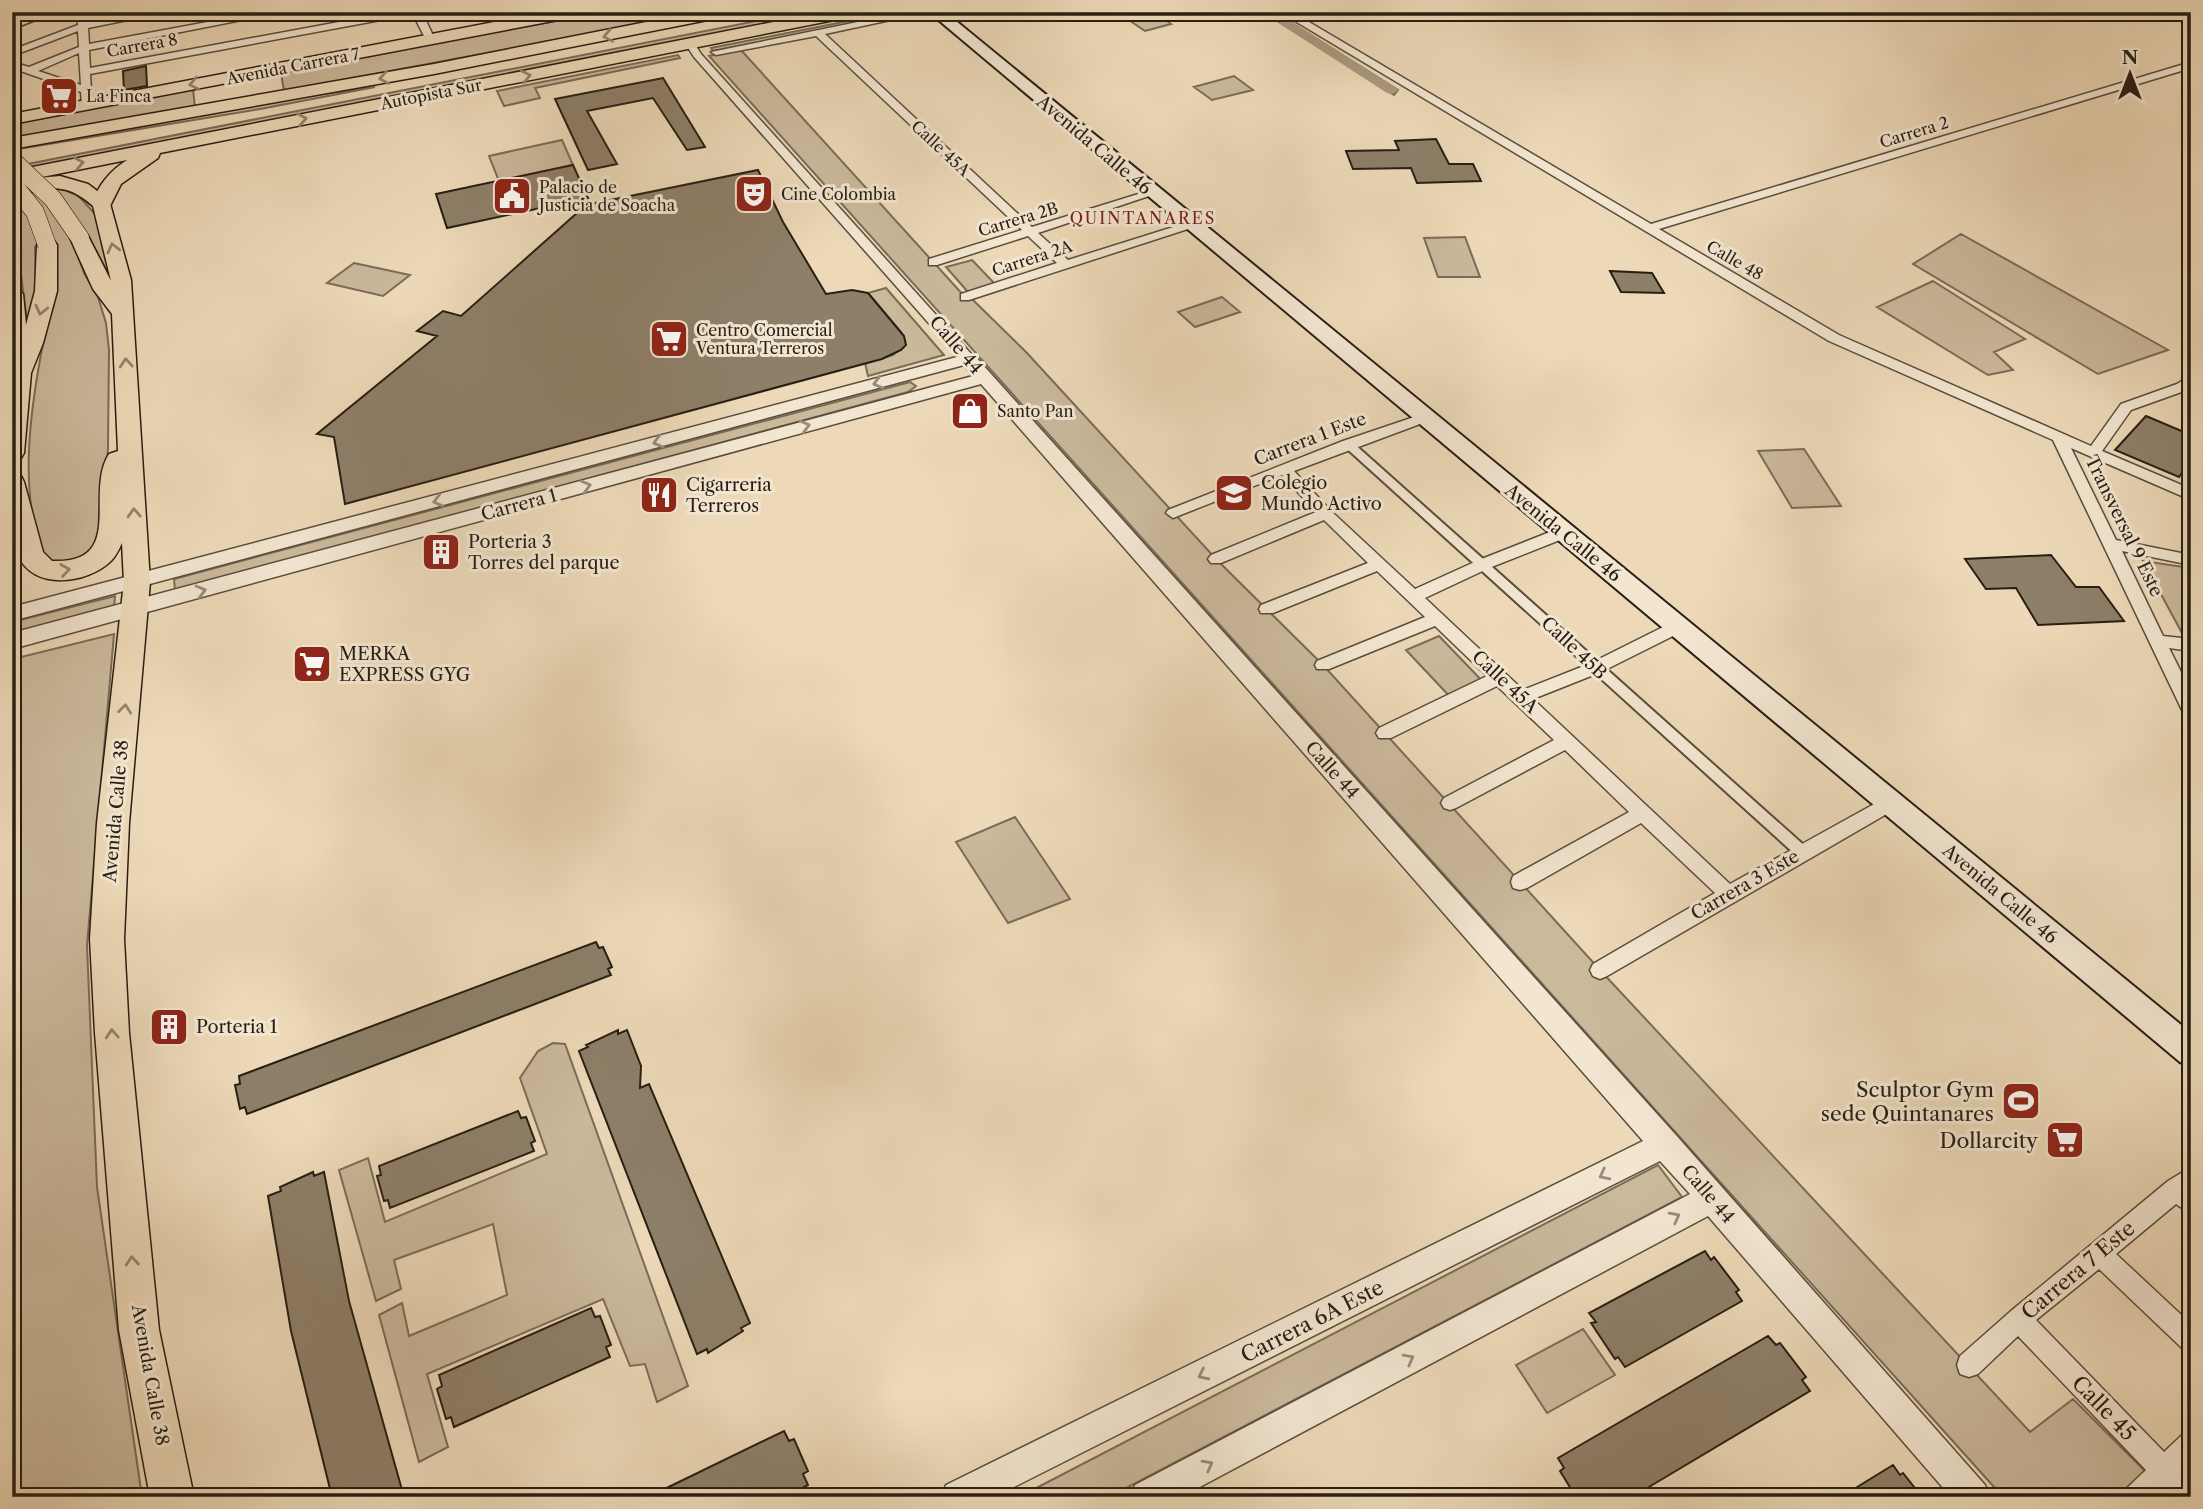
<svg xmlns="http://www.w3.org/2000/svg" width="2203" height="1509" viewBox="0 0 2203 1509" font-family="'Libre Caslon Text',serif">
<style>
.green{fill:#cbb99c;stroke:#796c58;stroke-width:2}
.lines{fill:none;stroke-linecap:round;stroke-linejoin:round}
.canal{fill:#aa9980;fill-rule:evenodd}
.building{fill:#8e7f69;stroke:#271e13;stroke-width:2}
.pedestrian-casing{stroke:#584d3c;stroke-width:4}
.minor-casing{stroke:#584d3c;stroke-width:3}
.tertiary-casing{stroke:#584d3c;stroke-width:3}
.secondary-casing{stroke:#271e13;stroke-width:4}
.primary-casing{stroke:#271e13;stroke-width:3}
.trunk-casing{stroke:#271e13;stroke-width:3}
.pedestrian{fill:#f3e6d1;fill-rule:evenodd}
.minor{fill:#f3e6d1;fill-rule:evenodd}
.tertiary{fill:#f3e6d1;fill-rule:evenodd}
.secondary{fill:#f3e6d1;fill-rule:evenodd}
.primary{fill:#edd9b8;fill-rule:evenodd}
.trunk{fill:#edd9b8;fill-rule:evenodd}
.primary-bridge-casing{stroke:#271e13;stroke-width:19;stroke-linecap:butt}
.primary-bridge{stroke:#edd9b8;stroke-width:18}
.oneway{stroke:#94856e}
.oneway2{stroke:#978c7c}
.labels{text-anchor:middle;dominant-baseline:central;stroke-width:6;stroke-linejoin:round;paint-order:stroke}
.far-street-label{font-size:16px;fill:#271e13;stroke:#f3e6d1}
.far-poi-label{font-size:16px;fill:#271e13;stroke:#f3e6d1;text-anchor:start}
.far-neighbourhood-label{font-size:16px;letter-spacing:2px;fill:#7a1f14;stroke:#f3e6d1}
.street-label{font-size:18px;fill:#271e13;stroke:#f3e6d1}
.poi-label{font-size:18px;fill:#271e13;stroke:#f3e6d1;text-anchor:start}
.near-poi-label{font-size:21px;fill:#271e13;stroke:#f3e6d1;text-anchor:end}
.near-street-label{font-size:21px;fill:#271e13;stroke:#f3e6d1}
</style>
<rect width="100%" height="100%" fill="#edd9b8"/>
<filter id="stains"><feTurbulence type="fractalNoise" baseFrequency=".00286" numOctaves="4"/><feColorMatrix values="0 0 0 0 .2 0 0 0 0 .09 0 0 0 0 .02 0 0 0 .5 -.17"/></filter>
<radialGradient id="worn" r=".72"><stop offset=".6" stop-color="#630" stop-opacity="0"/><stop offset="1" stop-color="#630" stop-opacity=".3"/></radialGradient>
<path class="green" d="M602 12H704L284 91 281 73Z
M802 12H833L12 173V167Z
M894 12 904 14 713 51 711 48Z
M1117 12H1154L1171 24 1145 31Z
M1263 12H1274L1398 90 1394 95Z
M741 50 965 297 972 299 1027 353 1216 559 1323 665 1600 970 2030 1432 2073 1399 2154 1480 2136 1497H2003L709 56Z
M678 55 680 58 535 88 540 98 504 106 497 91Z
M1234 76 1253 90 1212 100 1194 87Z
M375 87 260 109 12 150V148L271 101Z
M193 89 195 108 12 141V124Z
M562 140 573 165 499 181 489 156Z
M53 187 74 191 96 215 111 279 88 235 72 238 84 273 98 297 106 323 109 350 108 448 102 526 91 553 58 565 45 561C19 497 29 419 41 354 46 330 54 304 55 280 56 268 55 255 55 242L35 247 36 292 27 321 18 251 12 240V196Z
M1961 234 2168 350 2098 374 1913 264Z
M1465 237 1480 277H1438L1424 238Z
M972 260 995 284 968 292 946 267Z
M354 263 410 275 383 296 327 283Z
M1933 281 2025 339 1994 352 2013 370 1988 375 1877 307Z
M886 288 944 355 868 376 865 363 893 355 905 345 901 332 868 293Z
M1222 297 1240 312 1195 327 1178 312Z
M910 382 916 386 908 392 175 591 174 579Z
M1804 449 1841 506 1792 508 1758 451Z
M2143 561 2191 568V634L2182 633Z
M115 596 114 608 15 634 16 621Z
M114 634 87 945 97 1187 142 1497H12V687L17 658Z
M1439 636 1487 686 1454 701 1406 650Z
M1015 817 1070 899 1008 923 956 842Z
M553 1043 565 1044 688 1386 657 1402 645 1364 630 1366 603 1299 427 1374 448 1447 419 1462 379 1315 402 1303 409 1336 507 1295 493 1224 394 1260 401 1289 376 1301 339 1170 368 1158 385 1222 547 1154 520 1078 538 1051Z
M1658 1165 1682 1197 1109 1497H1019Z
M1583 1329 1615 1375 1547 1413 1516 1365Z"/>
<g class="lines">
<path class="canal" d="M1262 12H1277L1399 90 1392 94 1387 93Z"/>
</g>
<path class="building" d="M146 66 147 86 124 90 123 71Z
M663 78 705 147 687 150 653 98 587 111 617 164 588 170 555 99Z
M1436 139 1449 164H1473L1481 181 1417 183 1411 168 1353 169 1346 151 1399 150 1395 141Z
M573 165 588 198 447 228 436 194Z
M758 170 783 222 826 294 852 290 868 293 904 336 906 345 901 350 882 359 345 504 334 437 317 434 437 336 417 331 443 311 461 316 586 205Z
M1610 271 1652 273 1664 293 1621 292Z
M2146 416 2191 435V459L2179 477 2115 450Z
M2051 555 2076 587H2099L2124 621 2038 625 2016 588 1986 589 1965 559Z
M596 942 599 948 603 947 612 967 608 969 611 975 247 1114 245 1107 240 1109 235 1085 240 1084 239 1076Z
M618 1030V1034L627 1030 641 1066 640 1088 649 1084 750 1323 741 1328 743 1331 708 1353 707 1349 697 1354 579 1051 588 1047 586 1045Z
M518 1111 521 1118 526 1117 535 1141 531 1143 534 1151 390 1208 388 1200 384 1201 377 1176 381 1175 379 1166Z
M313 1172 314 1176 324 1172 349 1301 404 1497H332L291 1331 268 1196 281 1191 280 1187Z
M1705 1251 1711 1260 1714 1257 1739 1290 1736 1292 1742 1301 1625 1367 1618 1357 1615 1359 1591 1323 1596 1322 1589 1313Z
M591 1308 595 1317 600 1316 611 1345 606 1347 610 1357 454 1427 451 1417 446 1419 437 1389 442 1386 439 1375Z
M1768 1336 1776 1345 1780 1343 1806 1377 1802 1380 1810 1391 1632 1497H1576L1560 1471 1564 1468 1558 1458Z
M784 1431 789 1441 794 1439 808 1471 803 1474 808 1485 785 1497H648Z
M1893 1465 1900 1475 1903 1473 1922 1497H1841Z"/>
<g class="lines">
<g class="pedestrian-casing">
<path id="pedestrian" d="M44 12H55L12 29V24Z
M1348 440 1352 442 1807 848 1809 852 1807 856 1802 858 1797 856 1344 446V442Z"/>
</g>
<g class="minor-casing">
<path id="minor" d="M77 12H87V22L145 12H167L88 28 89 44 261 12H283L89 50 90 68 393 12H422L435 40 427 42 413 14 90 74 92 105 87 108 82 105 81 92 12 68V62L29 67 79 47 78 31 12 56V50L78 25ZM79 53 81 85 38 71Z
M907 12H928L825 34 1032 227 1148 191 1158 193 1038 233 1068 260 1186 223H1194V227L969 300H961V294L1057 263 1028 236 937 265H929V259L1022 230 816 36 716 55 711 52Z
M1280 12H1292L1651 224 2191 62V68L1659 229 1839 335 2091 446 2121 404 2177 384 2191 375V386L2187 390 2131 410 2102 451 2191 489V500L2071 448 2116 540 2191 555V565L2122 551 2163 636 2191 639V651L2169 648 2191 692V716L2182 710 2053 440 1829 341Z
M687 41H693L701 54 973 356V362H963L694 57 685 43Z
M1423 414 1430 418 1428 421 1294 471 1331 511 1415 589 1479 560 1560 528H1570L1573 532 1570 536 1489 568 1425 598 1523 690 1589 664 1671 623H1683L1685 627 1683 631 1601 672 1533 699 1730 884 1885 798 1891 796 1897 798 1900 803 1897 808 1607 976 1600 979 1593 976 1590 970 1593 964 1715 893 1641 823 1527 888 1520 890 1513 888 1511 882 1513 876 1629 812 1565 750 1456 808 1450 810 1444 808 1441 803 1444 798 1554 740 1497 686 1391 738H1379L1376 733 1379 728 1487 676 1435 626 1329 669H1317L1315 665 1317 661 1425 617 1377 571 1273 613H1261L1259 609 1261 605 1368 563 1324 520 1221 563H1211L1208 559 1211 555 1316 512 1282 475 1178 516 1173 518 1166 513 1168 510 1343 441Z
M2191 1167V1214L2176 1204 2116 1254 2191 1324V1353L2183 1349 2099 1269 2036 1320 2164 1452 2182 1435 2191 1432V1462L2182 1470 2191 1479V1497H2172L2164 1488 2155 1497H2123L2127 1488 2146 1470 2018 1336 1978 1374 1969 1377 1960 1374 1957 1365 1960 1356 2011 1311 2168 1181Z"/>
</g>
<g class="tertiary-casing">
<path id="tertiary" d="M968 354 974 355 1675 1134 1985 1485 1990 1497H1951L1708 1216 1181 1497H1130L1135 1485 1690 1194 1660 1161 994 1497H941L946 1485 1643 1141 981 384 12 649V633L973 376 964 365 12 621V607Z"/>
</g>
<g class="secondary-casing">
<path id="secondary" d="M929 12H945L2191 1033V1066L2180 1062Z"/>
</g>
<g class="primary-casing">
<path id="primary" d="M547 12H582L574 17 12 124V114Z
M60 176 88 184 109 200 131 280 150 582 129 823 124 939 129 1033 159 1330 194 1497H150L119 1330 95 1033 90 939 97 823 124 582 122 543C119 549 116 556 111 561 87 584 33 591 18 555 8 530 12 500 12 474L21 476 24 482 43 552 52 561C127 564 84 493 109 454L118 451 112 314 93 289 70 238 73 234H87L111 281 93 206C63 180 47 188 12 197V185L37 178Z
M47 239 54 241 57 245V291L43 343 31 373 24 453 21 458 12 461V288L19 290 23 294 26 325 35 291 37 245 40 241Z"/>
</g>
<g class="trunk-casing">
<path id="trunk" d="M697 12H731L723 17 434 74 12 149V138L434 64Z
M824 12H858L850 17 160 153 158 158 121 184 109 208 102 210 92 204C98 185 110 171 127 160L12 183V171Z"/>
</g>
<use href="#pedestrian" class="pedestrian"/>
<use href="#minor" class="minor"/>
<use href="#tertiary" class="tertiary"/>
<use href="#secondary" class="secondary"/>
<use href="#primary" class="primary"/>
<use href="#trunk" class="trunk"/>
<g class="primary-bridge-casing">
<path id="primary-bridge" d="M12 160 53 199 80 238
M12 183 35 212 47 245"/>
</g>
<use href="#primary-bridge" class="primary-bridge"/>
</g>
<defs><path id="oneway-chevron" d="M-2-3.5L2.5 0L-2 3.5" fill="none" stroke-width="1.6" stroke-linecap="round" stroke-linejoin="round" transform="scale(1.75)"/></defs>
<g class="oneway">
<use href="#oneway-chevron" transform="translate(608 36) rotate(169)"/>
<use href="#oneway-chevron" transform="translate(526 76) rotate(-11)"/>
<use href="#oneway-chevron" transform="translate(384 78) rotate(170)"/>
<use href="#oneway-chevron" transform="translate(194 84) rotate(169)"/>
<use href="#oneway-chevron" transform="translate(302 119) rotate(-11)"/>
<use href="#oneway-chevron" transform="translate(79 163) rotate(-11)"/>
<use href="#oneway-chevron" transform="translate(113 248) rotate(-104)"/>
<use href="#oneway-chevron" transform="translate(41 310) rotate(103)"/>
<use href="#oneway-chevron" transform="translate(126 363) rotate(-94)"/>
<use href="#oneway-chevron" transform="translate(134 513) rotate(-93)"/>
<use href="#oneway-chevron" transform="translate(65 570) rotate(-9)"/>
<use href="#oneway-chevron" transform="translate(125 709) rotate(-84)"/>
<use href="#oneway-chevron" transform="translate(112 1034) rotate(-94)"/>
<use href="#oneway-chevron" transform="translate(132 1261) rotate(-95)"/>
</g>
<g class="oneway2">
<use href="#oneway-chevron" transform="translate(878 383) rotate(165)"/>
<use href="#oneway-chevron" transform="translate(805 426) rotate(-15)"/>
<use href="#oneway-chevron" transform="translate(658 442) rotate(165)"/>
<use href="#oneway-chevron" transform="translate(586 486) rotate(-15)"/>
<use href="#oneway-chevron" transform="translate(438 501) rotate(165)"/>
<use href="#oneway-chevron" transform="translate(201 591) rotate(-15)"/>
<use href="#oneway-chevron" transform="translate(1604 1175) rotate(153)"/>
<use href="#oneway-chevron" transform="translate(1675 1217) rotate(-28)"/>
<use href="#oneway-chevron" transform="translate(1409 1359) rotate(-28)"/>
<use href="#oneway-chevron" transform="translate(1203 1375) rotate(154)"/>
<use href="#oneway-chevron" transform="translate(1208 1465) rotate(-28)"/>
</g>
<defs>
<g id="supermarket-square" transform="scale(2.0125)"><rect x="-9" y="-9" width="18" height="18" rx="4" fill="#8f2418" stroke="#f3e6d1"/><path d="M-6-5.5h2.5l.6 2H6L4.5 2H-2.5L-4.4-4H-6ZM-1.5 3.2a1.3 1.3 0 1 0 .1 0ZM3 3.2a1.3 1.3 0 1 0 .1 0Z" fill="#fff"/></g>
<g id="theatre-square" transform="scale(2.0125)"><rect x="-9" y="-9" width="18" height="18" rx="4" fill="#8f2418" stroke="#f3e6d1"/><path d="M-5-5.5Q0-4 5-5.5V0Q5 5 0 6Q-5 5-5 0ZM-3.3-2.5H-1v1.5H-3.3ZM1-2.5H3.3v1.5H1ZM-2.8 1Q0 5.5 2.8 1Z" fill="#fff"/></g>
<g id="civic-square" transform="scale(2.0125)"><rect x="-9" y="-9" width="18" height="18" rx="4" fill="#8f2418" stroke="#f3e6d1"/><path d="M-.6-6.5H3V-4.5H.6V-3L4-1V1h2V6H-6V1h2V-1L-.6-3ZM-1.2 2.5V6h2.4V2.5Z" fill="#fff"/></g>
<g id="shop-square" transform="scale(2.0125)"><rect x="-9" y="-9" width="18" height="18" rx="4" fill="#8f2418" stroke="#f3e6d1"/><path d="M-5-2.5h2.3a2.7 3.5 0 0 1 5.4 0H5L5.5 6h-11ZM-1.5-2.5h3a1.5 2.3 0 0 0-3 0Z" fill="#fff"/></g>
<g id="school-square" transform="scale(2.0125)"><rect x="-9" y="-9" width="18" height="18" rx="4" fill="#8f2418" stroke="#f3e6d1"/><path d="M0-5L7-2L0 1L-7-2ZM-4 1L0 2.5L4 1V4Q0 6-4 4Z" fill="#fff"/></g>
<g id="restaurant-square" transform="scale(2.0125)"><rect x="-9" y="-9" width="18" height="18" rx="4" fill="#8f2418" stroke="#f3e6d1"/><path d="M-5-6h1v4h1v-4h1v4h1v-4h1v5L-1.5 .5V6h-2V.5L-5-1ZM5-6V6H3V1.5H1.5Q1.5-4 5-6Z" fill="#fff"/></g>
<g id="building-square" transform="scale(2.0125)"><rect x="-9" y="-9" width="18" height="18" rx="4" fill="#8f2418" stroke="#f3e6d1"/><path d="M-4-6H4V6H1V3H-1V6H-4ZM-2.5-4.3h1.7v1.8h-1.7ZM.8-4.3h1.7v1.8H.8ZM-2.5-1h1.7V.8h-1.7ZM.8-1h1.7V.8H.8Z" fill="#fff"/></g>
<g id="stadium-square" transform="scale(2.0125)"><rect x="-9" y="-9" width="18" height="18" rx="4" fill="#8f2418" stroke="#f3e6d1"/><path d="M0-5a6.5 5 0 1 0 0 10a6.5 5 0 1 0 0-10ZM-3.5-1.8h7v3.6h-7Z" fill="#fff"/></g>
</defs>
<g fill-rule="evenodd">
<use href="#supermarket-square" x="59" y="96"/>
<use href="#theatre-square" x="754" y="194"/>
<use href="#civic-square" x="512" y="196"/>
<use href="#supermarket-square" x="669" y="339"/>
<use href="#shop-square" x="970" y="411"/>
<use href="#school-square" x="1234" y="493"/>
<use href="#restaurant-square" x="659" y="495"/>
<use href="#building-square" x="441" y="552"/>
<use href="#supermarket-square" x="312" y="664"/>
<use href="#building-square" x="169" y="1027"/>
<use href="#stadium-square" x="2021" y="1101"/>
<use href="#supermarket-square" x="2065" y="1140"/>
</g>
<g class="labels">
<g class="far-street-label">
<text transform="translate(142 45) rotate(-10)">Carrera 8</text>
<text transform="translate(293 66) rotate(-11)">Avenida Carrera 7</text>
<text transform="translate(431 94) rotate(-11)">Autopista Sur</text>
<text transform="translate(1914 132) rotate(-17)">Carrera 2</text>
<text transform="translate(941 148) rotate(43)">Calle 45A</text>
<text transform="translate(1018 219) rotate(-17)">Carrera 2B</text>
<text transform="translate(1032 258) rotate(-18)">Carrera 2A</text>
<text transform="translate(1735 260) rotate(30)">Calle 48</text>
</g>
<g class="far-poi-label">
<text x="86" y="96">La Finca</text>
<text x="539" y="187">Palacio de<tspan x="539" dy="18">Justicia de Soacha</tspan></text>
<text x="781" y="194">Cine Colombia</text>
<text x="696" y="330">Centro Comercial<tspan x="696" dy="18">Ventura Terreros</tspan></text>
<text x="997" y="411">Santo Pan</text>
</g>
<g class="far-neighbourhood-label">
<text x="1143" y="218">QUINTANARES</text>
</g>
<g class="street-label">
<text transform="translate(1094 145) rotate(40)">Avenida Calle 46</text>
<text transform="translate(956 345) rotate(49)">Calle 44</text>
<text transform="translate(1310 439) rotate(-21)">Carrera 1 Este</text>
<text transform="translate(519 505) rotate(-15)">Carrera 1</text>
<text transform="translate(2124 526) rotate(64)">Transversal 9 Este</text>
<text transform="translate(1563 533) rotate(39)">Avenida Calle 46</text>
<text transform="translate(1574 648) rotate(43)">Calle 45B</text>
<text transform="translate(1505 682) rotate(43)">Calle 45A</text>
<text transform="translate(1332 770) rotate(48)">Calle 44</text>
<text transform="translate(116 811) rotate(-85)">Avenida Calle 38</text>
<text transform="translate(1745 885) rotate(-30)">Carrera 3 Este</text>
<text transform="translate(2000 894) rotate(40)">Avenida Calle 46</text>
<text transform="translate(1708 1194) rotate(49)">Calle 44</text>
<text transform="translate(150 1375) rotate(80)">Avenida Calle 38</text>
</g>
<g class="poi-label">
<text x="1261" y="483">Colegio<tspan x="1261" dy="21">Mundo Activo</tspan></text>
<text x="686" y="485">Cigarreria<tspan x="686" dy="21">Terreros</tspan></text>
<text x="468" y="542">Porteria 3<tspan x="468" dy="21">Torres del parque</tspan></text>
<text x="339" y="654">MERKA<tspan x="339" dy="21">EXPRESS GYG</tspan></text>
<text x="196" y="1027">Porteria 1</text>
</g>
<g class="near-poi-label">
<text x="1994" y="1089">Sculptor Gym<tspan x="1994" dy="24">sede Quintanares</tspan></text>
<text x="2038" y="1140">Dollarcity</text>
</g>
<g class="near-street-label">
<text transform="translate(2078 1270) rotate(-40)">Carrera 7 Este</text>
<text transform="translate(1312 1321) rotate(-27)">Carrera 6A Este</text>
<text transform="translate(2104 1408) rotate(46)">Calle 45</text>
</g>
</g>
<rect width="2203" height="1509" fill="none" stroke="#edd9b8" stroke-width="42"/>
<rect x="14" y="14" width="2175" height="1481" fill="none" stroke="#271e13" stroke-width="3.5"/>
<rect x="21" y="21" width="2161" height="1467" fill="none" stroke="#271e13" stroke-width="2"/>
<g transform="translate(2130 74)" stroke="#f3e6d1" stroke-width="5" paint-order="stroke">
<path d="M0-5L12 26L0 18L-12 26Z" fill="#271e13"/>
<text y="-10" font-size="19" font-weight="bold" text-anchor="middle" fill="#271e13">N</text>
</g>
<rect width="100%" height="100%" filter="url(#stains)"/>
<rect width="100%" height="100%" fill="url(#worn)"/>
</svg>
